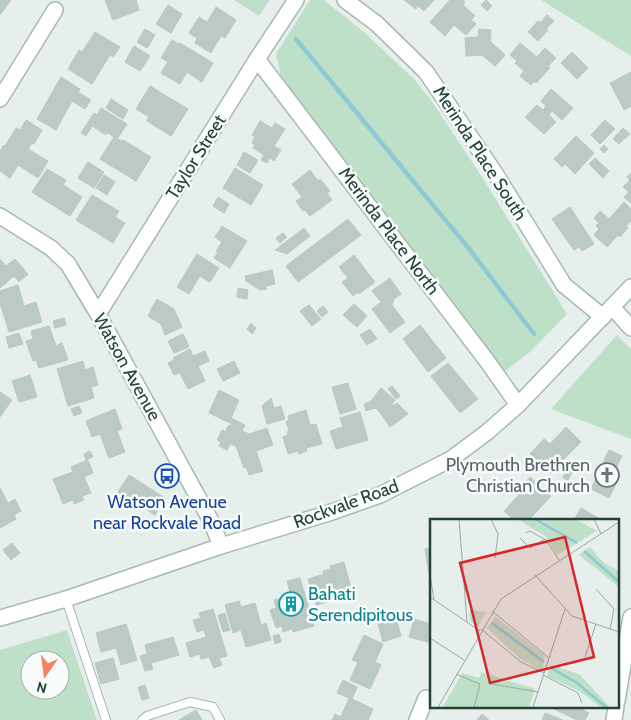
<svg xmlns="http://www.w3.org/2000/svg" width="631" height="720" viewBox="0 0 631 720" font-family="Cabin,sans-serif">
<style>
.green{fill:#bfe0c8;fill-rule:evenodd}
.lines{fill:none;stroke-linecap:round;stroke-linejoin:round}
.stream{stroke:#8ec9d4;stroke-width:4.5}
.building{fill:#bbcac4;stroke:#b8c9c2}
.service-casing{stroke:#a8b8b2;stroke-width:10}
.minor-casing{stroke:#a8b8b2;stroke-width:18}
.tertiary-casing{stroke:#a8b8b2;stroke-width:18}
.service{stroke:#fff;stroke-width:8}
.minor{stroke:#fff;stroke-width:15}
.tertiary{stroke:#fff;stroke-width:15}
.labels{text-anchor:middle;dominant-baseline:central;stroke-width:5;stroke-linejoin:round;paint-order:stroke}
.street-label{font-size:18px;fill:#24423a;stroke:#f7fbf9}
.worship-label{font-size:18px;fill:#5b616d;stroke:#f7fbf9;text-anchor:end}
.transit-label{font-size:18px;fill:#164399;stroke:#f7fbf9}
.culture-label{font-size:18px;fill:#0d838f;stroke:#f7fbf9;text-anchor:start}
.inset-river{fill:none;stroke:#8ec9d4;stroke-width:2.5}
.inset-road{fill:none;stroke:#98aaa4;stroke-width:1}
.view{fill:#d62828;fill-opacity:0.15;stroke:#d62828;stroke-width:2.5}
.inset-edge{fill:none;stroke:#24423a;stroke-width:2.5}
</style>
<rect width="100%" height="100%" fill="#e6efeb"/>
<path class="green" d="M234 0H270L259 16Z
M310 0H324L365 33 413 78 431 100 482 177 567 314 530 352 503 373 281 77 276 54Z
M541 0H631V56Z
M617 335 631 349V439L551 409Z
M67 630 97 720H0V650ZM30 660H60V690H30Z"/>
<g class="lines">
<path class="stream" d="M296 39 470 250 534 334"/>
</g>
<path class="building" d="M0 0H11L0 15Z
M105 0H137L136 1 139 10 113 20Z
M404 0H434L424 11 418 6 416 9Z
M450 0H463L465 2 463 5 475 16 471 20 476 24 466 35 454 25 445 36 430 22Z
M486 0 492 6 487 11 481 5Z
M168 5 182 14 171 33 156 24Z
M216 7 236 20 225 38 221 36 211 53 195 43 197 38 189 33 199 17 207 22Z
M547 15 554 21 546 29 548 30 538 41 528 32 538 21 540 23Z
M145 29 155 35 147 48 137 42Z
M479 29 491 30 490 41 505 55 495 66 482 55 466 56 465 38 478 37Z
M95 32 120 47 113 57 110 55 92 84 68 69 79 50 82 52Z
M172 40 179 44 180 43 213 63 202 82 187 72 180 84 161 73 168 62 161 58Z
M520 43 537 57 545 48 556 58 548 66 550 68 536 83 535 81 531 85 520 76 524 71 515 63 517 61 510 55Z
M134 46 150 56 140 71 125 62Z
M572 52 588 68 577 79 561 63Z
M631 72V106L624 110 610 83Z
M61 77 80 89 78 92 91 100 85 109 72 101 56 130 37 119Z
M150 86 188 109 171 136 147 121 149 117 136 109Z
M551 89 573 108 562 120 552 111 549 115 556 122 544 134 525 117 537 105 543 110 546 106 541 101Z
M111 99 128 110 123 119 106 108Z
M101 108 127 124 117 139 122 141 123 140 151 157 136 181 100 159 114 137 107 132 106 135 92 126 86 136 81 133 94 113 97 115Z
M26 120 42 130 34 144 32 143 28 149 48 161 38 178 18 165 10 178 0 171V151L4 145 5 146 16 128 20 130Z
M605 120 615 129 600 144 591 135Z
M260 121 272 128 275 123 285 129 274 146 281 150 274 161 270 158 267 163 261 160 264 155 253 148 255 145 252 143 255 137 252 135Z
M623 128 630 134 625 139 619 132Z
M618 133 624 139 619 144 613 139Z
M576 136 594 153 575 174 565 164 562 167 554 159Z
M604 145 608 149 604 153 600 149Z
M244 152 258 160 250 173 237 165Z
M595 158 609 171 603 178 589 164Z
M88 162 104 172 94 188 78 178Z
M235 168 263 185 251 205 223 188Z
M47 169 66 180 63 185 82 197 70 216 32 192Z
M310 170 318 181 320 179 330 191 327 193 332 200 310 216 305 210 303 211 296 201 302 197 292 184Z
M631 173V203L624 197 629 192 623 187 630 180 627 177Z
M104 175 115 182 107 195 96 188Z
M92 195 119 211 115 217 125 223 113 243 76 220Z
M218 197 229 204 224 213 213 206Z
M624 202 631 209V221L626 226 628 228 620 237 618 235 607 247 594 235 599 229 596 226 599 223 594 218 600 211 609 219Z
M570 207 594 244 582 251 579 247 574 250 552 219Z
M348 219 361 235 298 282 286 266Z
M222 226 247 241 230 268 214 258 218 252 216 251 222 242 215 237Z
M304 228 310 236 287 254 275 250Z
M283 233 287 237 280 243 276 238Z
M197 254 219 268 210 282 200 276 189 294 177 287Z
M354 255 375 282 359 294 358 292 353 296 342 282 348 278 339 267Z
M0 259 6 266 15 259 28 274 19 282 14 276 0 288Z
M272 270 275 284 266 286 267 289 260 290 246 281 245 276Z
M390 278 401 294 394 299 392 305 405 322 390 333 372 309 381 302 372 291Z
M18 285 24 306 36 302 42 322 9 332 0 303V291Z
M238 288 248 290 247 299 237 297Z
M157 299 174 309 182 327 165 335 161 324 148 316 151 311H150Z
M354 304 367 316 357 327 343 315Z
M309 305 321 319 312 326 300 311Z
M323 306 328 312 322 317 317 311Z
M64 318 66 325 55 328 53 321Z
M251 323 256 328 252 334 247 329Z
M420 325 446 358 428 372 403 339Z
M49 326 56 346 62 343 68 360 39 368 36 360 33 361 26 341 33 339 31 331Z
M370 329 377 339 367 345 360 335Z
M19 333 23 344 9 348 6 337Z
M183 334 189 347 174 353 168 341Z
M190 349 193 356 205 351 209 361 198 366 205 381 188 389 180 373 174 375 168 363 174 360 173 358Z
M83 361 85 370 93 367 98 385 91 387 94 398 68 406 57 369Z
M234 361 240 373 223 381 217 369Z
M448 363 478 399 460 413 431 376Z
M30 375 37 397 19 402 12 381Z
M348 383 356 409 340 414 332 387Z
M392 386 400 396 396 399 388 389Z
M381 388 395 400 392 404 393 406 397 403 408 414 390 427 379 411 375 408 366 411 364 404 371 401Z
M219 390 239 400 231 418 245 425 242 431 249 434 267 428 273 445 256 451 263 471 249 475 246 467 244 468 236 446 230 444 227 450 219 446 221 442 217 440 222 430 225 432 229 425 231 426 232 424 209 413Z
M0 392 12 400 0 417Z
M271 398 274 408 281 406 285 419 267 424 262 406Z
M79 406 82 413 74 416 71 409Z
M115 409 122 429 117 431 125 452 109 458 100 434 92 437 86 421Z
M306 410 310 425 316 424 322 444 306 448 307 451 299 454 298 451 288 454 283 437 288 435 287 432 289 431 286 421H289L288 416Z
M360 412 368 440 336 449 330 431 343 427 340 418Z
M566 427 581 442 550 473 530 454 544 439 550 444Z
M609 450 622 456 614 473 620 476 609 498 591 489Z
M90 451 93 457 86 460 84 454Z
M88 460 93 473 84 477 91 493 82 496 84 500 74 504 73 500 63 504 53 479 73 472 71 467Z
M567 468 573 470 568 480 563 478Z
M129 475 165 498 155 515 118 492Z
M530 477 551 496 529 520H514L504 511 519 495 516 492Z
M0 488 8 503 15 499 21 511 14 515 16 519 0 528Z
M581 508 600 519 599 520H574Z
M12 543 20 553 11 560 3 550Z
M431 548V574H429L425 549Z
M344 562 353 595 316 605 308 579 324 574 323 571 331 569 330 566Z
M300 578 314 626 293 632 292 629 283 632 282 626 276 628 270 610 276 608 274 600 291 596 287 581Z
M239 601 241 607 255 603 261 625 266 623 271 640 246 647 241 630 233 633 225 605Z
M213 609 227 656 219 658 222 665 214 668 209 657 201 659 200 654 190 657 186 643 206 637 204 630 197 632 193 620 201 618 199 613Z
M384 610 388 620 396 618 401 636 383 642 375 613Z
M225 613 230 630 223 632 218 615Z
M414 619 431 624V643L409 637Z
M126 624 137 660 121 665 116 648 101 652 96 633Z
M279 634 281 642 275 644 273 636Z
M364 635 383 644 375 662 381 665 370 689 350 680 358 662 352 660Z
M173 637 179 655 151 663 153 669 145 671 140 656 147 654 145 645Z
M113 658 119 679 101 684 95 663Z
M343 680 357 687 352 699 373 709 368 720H332L335 714 341 717 349 698 337 693Z
M145 685 149 698 142 700 138 687Z
M553 706H583L581 709 589 713 585 720H577L552 708Z
M196 710 202 720H179Z
M545 713 563 720H542Z
M482 714 489 720H477Z"/>
<g class="lines">
<g class="service-casing">
<path id="service" d="M66 599 106 720
M142 720 147 716 190 702 213 707 220 720"/>
</g>
<g class="minor-casing">
<path id="minor" d="M345 0 377 24 426 72 495 173 564 285 603 317
M257 59 487 361 518 405
M0 99 55 10
M0 216 51 248 68 264 98 314 211 521 221 546
M612 307 631 328
M98 314 257 59 296 0
M617 701 631 617
M417 720 426 698
M614 720 616 706"/>
</g>
<g class="tertiary-casing">
<path id="tertiary" d="M0 618 66 599 221 546 329 513 380 495 451 459 486 433 518 405 631 287"/>
</g>
<use href="#service" class="service"/>
<use href="#minor" class="minor"/>
<use href="#tertiary" class="tertiary"/>
</g>
<defs>
<g id="church-ring" transform="scale(1.25)"><circle r="9.5" fill="#f7fbf9" stroke="#6b7280" stroke-width="1.5"/><path d="M-1.2-6h2.4v3.5h3.3v2.4h-3.3V6h-2.4V-.1h-3.3v-2.4h3.3Z" fill="#6b7280"/></g>
<g id="bus-ring" transform="scale(1.25)"><circle r="9.5" fill="#f7fbf9" stroke="#1a4fb4" stroke-width="1.5"/><path d="M-5-6H5V4H4V6H2V4H-2V6H-4V4H-5ZM-3.5-4V0h7V-4ZM-3.5 1.2v1.5H-2V1.2ZM2 1.2v1.5H3.5V1.2Z" fill="#1a4fb4"/></g>
<g id="building-ring" transform="scale(1.25)"><circle r="9.5" fill="#f7fbf9" stroke="#0f9aa8" stroke-width="1.5"/><path d="M-4-6H4V6H1V3H-1V6H-4ZM-2.5-4.3h1.7v1.8h-1.7ZM.8-4.3h1.7v1.8H.8ZM-2.5-1h1.7V.8h-1.7ZM.8-1h1.7V.8H.8Z" fill="#0f9aa8"/></g>
</defs>
<g fill-rule="evenodd">
<use href="#church-ring" x="607" y="475"/>
<use href="#bus-ring" x="167" y="476"/>
<use href="#building-ring" x="291" y="604"/>
</g>
<g class="labels">
<g class="street-label">
<text transform="translate(480 153) rotate(57)">Merinda Place South</text>
<text transform="translate(196 157) rotate(-58)">Taylor Street</text>
<text transform="translate(389 231) rotate(53)">Merinda Place North</text>
<text transform="translate(127 367) rotate(61)">Watson Avenue</text>
<text transform="translate(346 504) rotate(-20)">Rockvale Road</text>
</g>
<g class="worship-label">
<text x="590" y="465">Plymouth Brethren<tspan x="590" dy="21">Christian Church</tspan></text>
</g>
<g class="transit-label">
<text x="167" y="502">Watson Avenue<tspan x="167" dy="21">near Rockvale Road</tspan></text>
</g>
<g class="culture-label">
<text x="308" y="594">Bahati<tspan x="308" dy="21">Serendipitous</tspan></text>
</g>
</g>
<g transform="translate(430 519)">
<rect width="189" height="189" fill="#e6efeb"/>
<path d="M87 0H145L167 12 127 36 115 17ZM160 28 174 44 189 52V68L149 36ZM39 91 56 93 48 108 40 102ZM65 97 115 137 112 152 89 139 57 109ZM121 146 149 155 180 188H171L149 172 117 157ZM51 153 105 170 99 188H13L32 154 49 159Z" fill="#bfe0c8"/>
<path class="inset-river" d="M105 0 147 24M154 32 189 63M62 104 114 143M121 149 147 164 176 188"/>
<path class="inset-road" d="M29 0 37 103M61 0 68 15 65 39M164 0 171 15M96 14 100 12 116 21 129 41M90 19 100 29 115 20M105 56 142 97 189 113M0 57 4 80M166 70 184 90 180 110M0 78 50 112M62 92 119 139M51 110 91 143 114 154M0 119 34 141M155 138 166 105M26 155 50 165 44 188M113 156 148 174 152 184M62 165 108 173M8 188 71 80 189 3M103 188 135 90"/>
<path class="view" d="M135 18 164 138 60 164 30 44Z"/>
<rect width="189" height="189" class="inset-edge"/>
</g>
<g transform="translate(45 675) rotate(194)"><circle r="24" fill="#f7fbf9" stroke="#a3b1ad"/>
<path d="M0-4L9 19L0 12L-9 19Z" fill="#f4845f"/>
<text y="-8" font-size="14" font-weight="bold" text-anchor="middle" fill="#24423a">N</text>
</g>
</svg>
